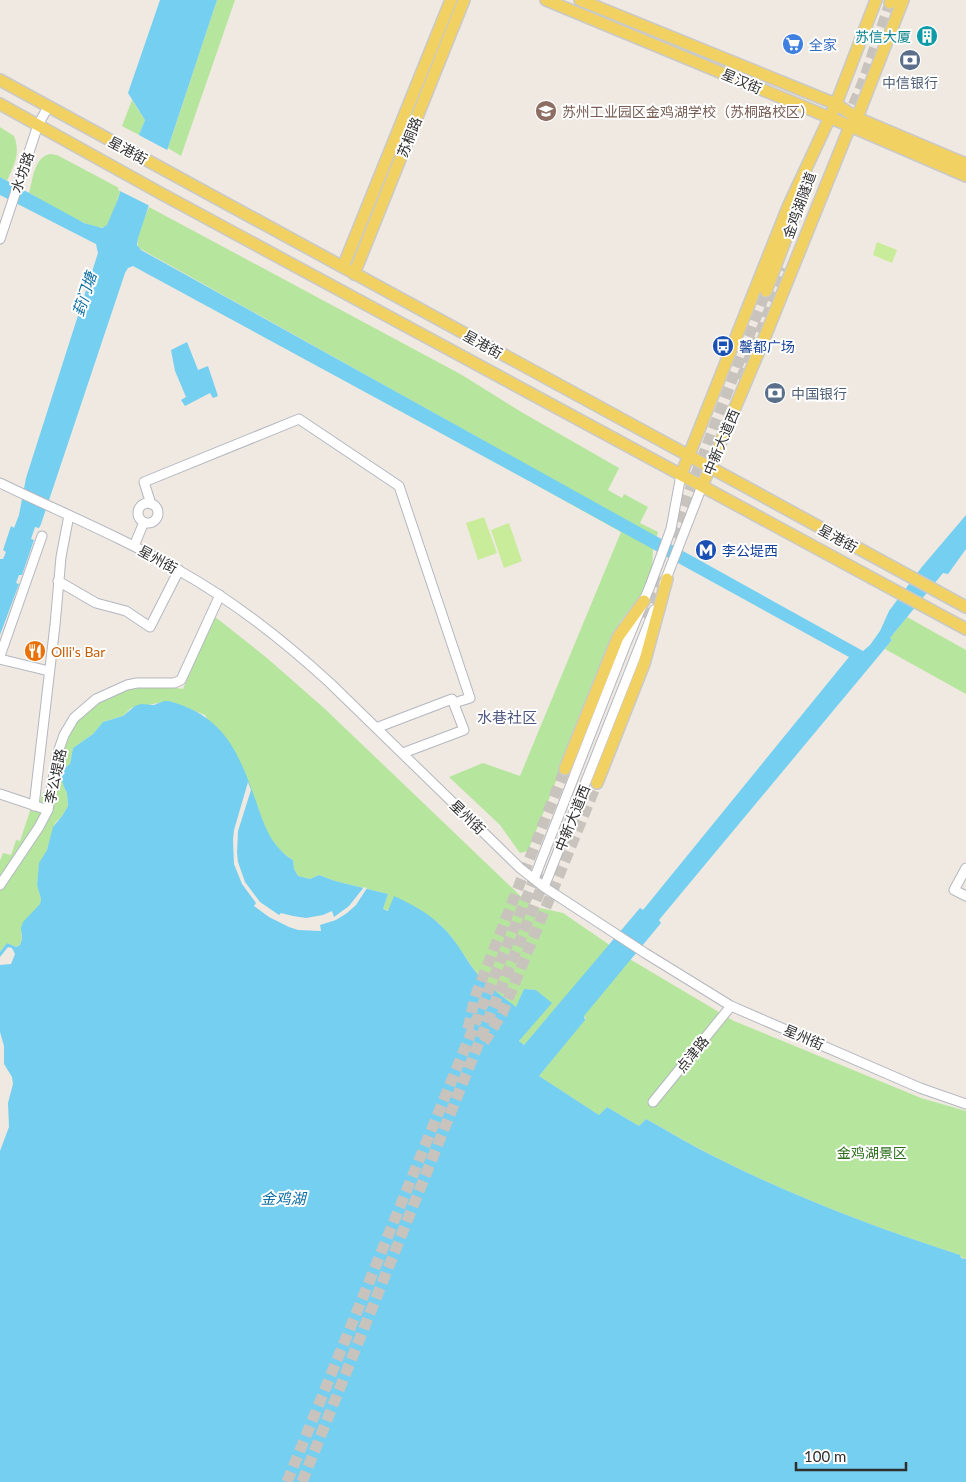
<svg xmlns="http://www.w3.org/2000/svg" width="966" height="1482" viewBox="0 0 966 1482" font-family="Lato,'Noto Sans SC',sans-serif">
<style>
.green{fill:#b6e59e}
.pitch{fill:#c9ec9a}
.water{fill:#75cff0}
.pier{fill:#efe9e1}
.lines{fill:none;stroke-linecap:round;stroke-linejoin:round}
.major-tunnel{stroke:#c8c4bd;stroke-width:11;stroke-dasharray:11 5.5;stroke-linecap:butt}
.minor-casing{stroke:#b4b7c1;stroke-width:11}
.major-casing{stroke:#c9c9c9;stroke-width:14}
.minor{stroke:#fff;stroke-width:9}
.major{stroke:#f2d163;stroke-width:11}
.labels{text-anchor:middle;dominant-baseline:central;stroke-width:4;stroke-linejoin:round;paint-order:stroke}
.culture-label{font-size:14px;fill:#0d838f;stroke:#fff;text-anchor:end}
.shop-label{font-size:14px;fill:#366cbe;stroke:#fff;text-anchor:start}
.street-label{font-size:14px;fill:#2e2e2e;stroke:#fff}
.service-label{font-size:14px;fill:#4e5e75;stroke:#fff}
.education-label{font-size:14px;fill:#785e54;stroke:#fff;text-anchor:start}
.transit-label{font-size:14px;fill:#164399;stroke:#fff;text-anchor:start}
.food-label{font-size:14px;fill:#c56008;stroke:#fff;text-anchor:start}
.park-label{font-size:14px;fill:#2c6e1b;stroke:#fff}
.water-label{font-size:15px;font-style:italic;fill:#0d6fa3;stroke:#fff}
.neighbourhood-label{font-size:15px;fill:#4d5680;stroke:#fff}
</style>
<rect width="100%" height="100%" fill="#efe9e1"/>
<path class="green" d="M217 0H235L181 156 168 148Z
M132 100 145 120 139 135 122 126Z
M0 127 14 136C21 154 14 165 7 181L0 177Z
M50 154 57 155 121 189 110 222 106 227C92 232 43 201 29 193 33 179 34 157 50 154Z
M149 207 462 375 523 413 619 468 608 490 622 498 624 494 648 507 640 523 658 532 653 549 652 569 649 580 640 596 620 622 528 851 520 853 500 825 449 777 483 763 520 776 621 532 538 486 543 474 139 248C134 237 145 218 149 207Z
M214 616 267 658 325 709 531 906 563 913 633 961 734 1021 921 1098 966 1111V1259L961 1257 960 1255C877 1228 797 1198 719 1159 695 1147 670 1132 646 1119L639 1126 607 1107 599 1115 540 1077 539 1076 586 1018 564 999 524 1045 519 1041 551 1003 536 990 524 989 517 1008 488 986 475 971 453 939 439 923 383 909 388 894 335 881 319 875 310 879 298 876 294 869 293 860 279 850 266 831 256 803 205 715 169 701 131 708 123 716 103 722 93 734 73 748 70 764 63 769 64 787 67 793 68 806 62 816 55 823 47 850 39 866 37 885 41 899 40 904 21 933 22 939 20 945 16 947 7 943 0 952V861L3 853 11 855 16 840 20 841 32 805 38 807 43 792 56 796C59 773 62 751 72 730 82 709 109 694 130 688 146 683 167 687 183 689Z
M907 617 966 650V694L885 649 892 640 890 638Z"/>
<path class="pitch" d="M877 242 897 250 892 263 873 255Z
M484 517 497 553 478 560 466 523Z
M509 523 522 561 504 568 491 530Z"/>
<path class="water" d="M160 0H217L138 238 137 245 141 250 863 651 870 645 880 631 889 611 921 568 966 515V549L948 574 943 573 890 638 892 640 659 920 661 923 584 1016 585 1020 539 1076 599 1115 607 1107 639 1126 646 1119C670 1132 694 1147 719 1159 797 1198 877 1228 960 1255L961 1258 966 1259V1482H0V1151L9 1127 8 1103 13 1084 12 1077 4 1064V1046L0 1032V965L11 964 15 954 12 948 8 947 0 957V952L7 943 16 947 20 945 22 939 21 928 23 922 40 904 41 899 37 885 39 863 47 850 53 827 62 816 68 806 67 793 64 787 61 777 63 769 70 764 73 748 93 734 103 722 123 716 135 706 141 704 154 705 164 701H169C227 717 239 754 258 807 265 828 273 848 293 860L294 869 298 876 310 879 319 875 335 881 388 894 383 909 388 911 394 896C417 906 438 919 453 939 461 949 467 961 475 971 487 986 502 996 516 1007L524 989 536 990 552 1003 519 1041 524 1045 640 908 643 910 849 657 538 486 133 266 128 268 125 273 41 524 39 528 35 527 31 539 34 540 22 575H19L16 583 19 584 0 635V559H3L6 552 3 550 11 526 14 528 19 515 26 478 98 253 96 244 90 241 0 195V177L84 223 102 228 107 225 118 199 131 154 145 120 128 93Z
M187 342 198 370 208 366 218 396 213 398 210 393 185 406 181 400 186 397 175 371 171 350Z"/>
<path class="pier" d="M137 134 169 151 152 207 118 190Z
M248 782 251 790 238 831 237 853 238 862 245 882 260 902 279 915 281 913 293 916 306 918 323 915 332 911 334 917 349 906 364 887 367 888 356 905 347 913 336 920 320 925 321 931 298 930 289 927 269 917 254 906 256 903 242 884 234 864 233 840 234 830Z"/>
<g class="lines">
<path class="major-tunnel" d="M847 120 863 82 890 3
M741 379 786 269
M672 537 766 291
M647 619 663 578
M468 1029 475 997 565 769
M484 1042 502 1014 597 783
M287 1482 538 870
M302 1482 546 876"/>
<g class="minor-casing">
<path id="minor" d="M0 239 38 125 48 107
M0 483C60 512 121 537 178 570 234 601 283 640 330 683L520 868 544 887 645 953 731 1006 920 1088 966 1104
M138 513a10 10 0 1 1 20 0a10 10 0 1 1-20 0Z
M151 504 144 482 299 419 399 486 470 698 454 703
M134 546 144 522
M58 581 96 603 126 611 150 627 179 570
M664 584 702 486
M0 656 42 536
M0 659 49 671
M376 728 452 699 464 730 403 753
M0 794 48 810
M34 806 55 625 61 557 69 515
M966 868 954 890 966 896
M534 879 625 646 650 586 671 529 681 475
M0 885 39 827 48 810 57 755 64 735 74 718 96 699 127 685 137 683H174L181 680 220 595
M544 887 654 610
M653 1102 731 1006"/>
</g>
<g class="major-casing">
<path id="major" d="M546 0 850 126 966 176
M580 0 836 104 857 118 966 164
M890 3 892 0
M0 80 966 607
M0 104 162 194 966 629
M343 267 451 0
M354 274 464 0
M766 291 808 180
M681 475 788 207 836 104 876 0
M702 486 764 339 850 126 857 118 903 0
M565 769 618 637 644 601
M597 783 644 664 667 579"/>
</g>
<use href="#minor" class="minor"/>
<use href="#major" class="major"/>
</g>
<defs>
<g id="building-disc" transform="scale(1.125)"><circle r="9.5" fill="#0f9aa8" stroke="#fff"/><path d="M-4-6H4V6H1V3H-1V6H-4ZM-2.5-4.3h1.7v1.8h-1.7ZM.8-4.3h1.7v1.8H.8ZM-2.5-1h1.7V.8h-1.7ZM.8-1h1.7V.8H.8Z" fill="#fff"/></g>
<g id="supermarket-disc" transform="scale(1.125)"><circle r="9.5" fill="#3f7fe0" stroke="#fff"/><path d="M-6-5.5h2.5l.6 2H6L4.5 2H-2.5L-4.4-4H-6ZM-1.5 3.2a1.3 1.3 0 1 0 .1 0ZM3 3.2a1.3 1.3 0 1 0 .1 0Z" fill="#fff"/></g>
<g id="bank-disc" transform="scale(1.125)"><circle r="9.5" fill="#5c6f8a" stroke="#fff"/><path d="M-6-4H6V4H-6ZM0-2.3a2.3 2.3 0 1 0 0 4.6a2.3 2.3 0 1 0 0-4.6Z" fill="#fff"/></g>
<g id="school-disc" transform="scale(1.125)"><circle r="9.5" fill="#8d6e63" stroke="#fff"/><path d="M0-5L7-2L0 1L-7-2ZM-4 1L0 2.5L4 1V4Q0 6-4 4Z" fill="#fff"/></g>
<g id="bus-disc" transform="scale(1.125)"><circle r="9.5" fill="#1a4fb4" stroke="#fff"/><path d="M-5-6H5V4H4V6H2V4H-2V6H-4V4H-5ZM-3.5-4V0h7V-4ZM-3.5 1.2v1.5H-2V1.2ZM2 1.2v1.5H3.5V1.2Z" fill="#fff"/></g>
<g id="metro-disc" transform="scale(1.125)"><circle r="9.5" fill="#1a4fb4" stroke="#fff"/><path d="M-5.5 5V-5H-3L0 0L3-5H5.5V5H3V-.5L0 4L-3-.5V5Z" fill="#fff"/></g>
<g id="restaurant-disc" transform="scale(1.125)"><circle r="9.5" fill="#e8710a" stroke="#fff"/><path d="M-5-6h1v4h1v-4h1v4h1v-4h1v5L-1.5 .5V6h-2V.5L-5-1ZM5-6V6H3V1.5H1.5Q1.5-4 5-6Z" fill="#fff"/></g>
</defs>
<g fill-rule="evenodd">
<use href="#building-disc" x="927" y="36"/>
<use href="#supermarket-disc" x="793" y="44"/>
<use href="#bank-disc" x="910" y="60"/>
<use href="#school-disc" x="546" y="111"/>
<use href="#bus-disc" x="723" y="346"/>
<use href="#bank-disc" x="775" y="393"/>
<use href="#metro-disc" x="706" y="550"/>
<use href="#restaurant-disc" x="35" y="651"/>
</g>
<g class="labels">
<g class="culture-label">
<text x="911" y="36">苏信大厦</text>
</g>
<g class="shop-label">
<text x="809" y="44">全家</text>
</g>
<g class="street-label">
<text transform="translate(742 81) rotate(23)">星汉街</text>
<text transform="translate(409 137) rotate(-68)">苏桐路</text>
<text transform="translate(128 150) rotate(28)">星港街</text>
<text transform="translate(22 172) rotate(-71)">水坊路</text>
<text transform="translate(799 205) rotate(-70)">金鸡湖隧道</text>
<text transform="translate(483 344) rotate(29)">星港街</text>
<text transform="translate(721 442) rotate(-67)">中新大道西</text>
<text transform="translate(838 538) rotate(29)">星港街</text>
<text transform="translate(158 559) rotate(29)">星州街</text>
<text transform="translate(55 776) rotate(-78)">李公堤路</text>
<text transform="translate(468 817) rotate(44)">星州街</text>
<text transform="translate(572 818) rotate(-68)">中新大道西</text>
<text transform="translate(804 1037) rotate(23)">星州街</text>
<text transform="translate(692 1054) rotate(-51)">点津路</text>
</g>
<g class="service-label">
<text x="910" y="82">中信银行</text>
<text x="791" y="393" text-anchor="start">中国银行</text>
</g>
<g class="education-label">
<text x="562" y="111">苏州工业园区金鸡湖学校（苏桐路校区）</text>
</g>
<g class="transit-label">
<text x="739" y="346">馨都广场</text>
<text x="722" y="550">李公堤西</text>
</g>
<g class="food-label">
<text x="51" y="651">Olli's Bar</text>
</g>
<g class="park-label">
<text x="872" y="1152">金鸡湖景区</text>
</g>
<g class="water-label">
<text transform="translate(84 294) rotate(-72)">葑门塘</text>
<text x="283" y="1198">金鸡湖</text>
</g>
<g class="neighbourhood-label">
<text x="507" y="717">水巷社区</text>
</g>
</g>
<path d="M796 1462v8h110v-8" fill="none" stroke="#2e2e2e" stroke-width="2.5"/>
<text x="804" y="1462" font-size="15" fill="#2e2e2e" stroke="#ffffff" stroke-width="4" paint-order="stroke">100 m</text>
</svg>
